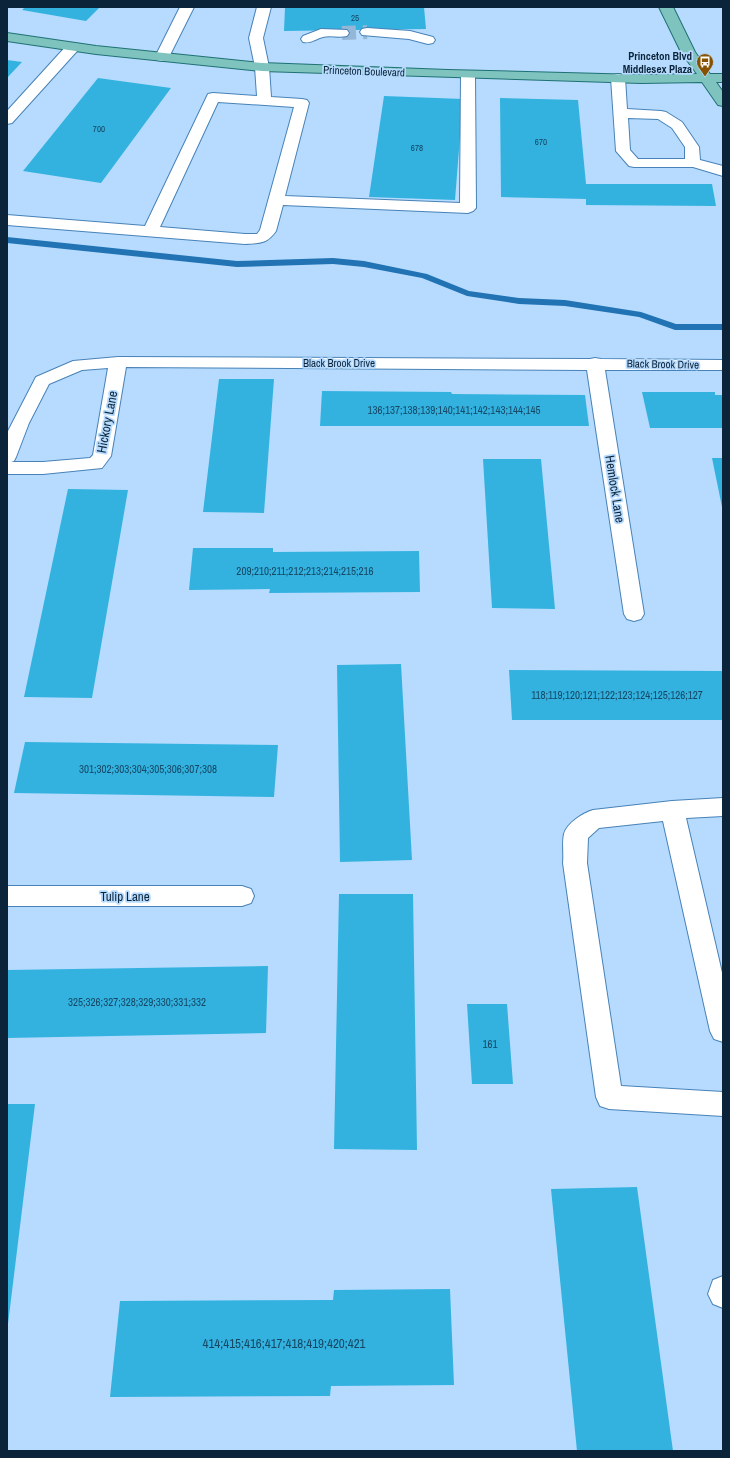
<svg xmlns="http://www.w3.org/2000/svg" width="730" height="1458" viewBox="0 0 730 1458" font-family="'Archivo Narrow',sans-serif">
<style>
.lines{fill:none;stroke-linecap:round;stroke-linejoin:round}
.stream{fill:#2173b4;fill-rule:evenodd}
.building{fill:#33b2e0}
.minor-tunnel{stroke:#94b6d7;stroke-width:14;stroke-dasharray:14 7;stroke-linecap:butt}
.minor-casing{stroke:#4782b8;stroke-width:2}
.major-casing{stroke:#1f7174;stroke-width:2}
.minor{fill:#fff;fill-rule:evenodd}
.major{fill:#7fc3be;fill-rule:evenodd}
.labels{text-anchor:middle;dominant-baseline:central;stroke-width:3.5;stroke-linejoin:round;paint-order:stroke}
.far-number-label{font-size:9px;fill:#154864}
.far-poi-label{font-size:11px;font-weight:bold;fill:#0b243a;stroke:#b6dbfe;text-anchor:end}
.far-street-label{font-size:11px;fill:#0b243a;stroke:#b6dbfe}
.number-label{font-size:11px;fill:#154864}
.street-label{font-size:13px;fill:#0b243a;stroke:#b6dbfe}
.near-number-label{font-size:13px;fill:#154864}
</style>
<rect width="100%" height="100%" fill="#b6dbfe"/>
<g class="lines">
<path class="stream" d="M7 237 237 261 333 258 364 261 427 274 469 291 519 298 565 300 641 312 676 324H723V330H675L639 317 565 306 519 304 467 296 422 278 364 267 333 264 237 267 7 243Z"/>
</g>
<path class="building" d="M25 7H100L86 21 22 10Z
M285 7H424L426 29 284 31Z
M7 60 22 62 7 78Z
M98 78 171 88 101 183 23 171Z
M384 96 463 99 455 200 369 197Z
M500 98 578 100 586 184H712L716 206 586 205V199L501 197Z
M219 379H274L264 513 203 512Z
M322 391 451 392 452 394 585 395 589 426H320Z
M642 392H715V395H723V428H650Z
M712 458H723V507H722Z
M483 459H541L555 609 492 608Z
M68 489 128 490 92 698 24 697Z
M193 548H273V552L419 551 420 592 269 593 270 589 189 590Z
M401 664 412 860 340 862 337 665Z
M509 670 723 671V720H512Z
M25 742 278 745 274 797 14 793Z
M339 894H413L417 1150 334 1149Z
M268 966 266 1033 7 1038V970Z
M467 1004H507L513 1084H472Z
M7 1104H35L8 1324H7Z
M637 1187 673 1451H577L551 1189Z
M450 1289 454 1385 331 1386 330 1396 110 1397 120 1301 333 1300 334 1290Z"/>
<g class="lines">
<path class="minor-tunnel" d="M342 33 367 32"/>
<g class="minor-casing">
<path id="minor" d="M180 7H194L169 57 167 60 162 61 157 60 155 57Z
M257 7H271L263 38 269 67 271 97 302 99 307 100 309 103 285 196 460 203 461 75 463 72 468 71 473 72 475 75 476 208 473 211 468 213 283 205 276 231C267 244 260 243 245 244L7 225V215L145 226 208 94 213 93 257 96 255 67 249 38ZM218 102 294 107 260 230 257 234H245L160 227Z
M367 28 410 31 433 37 435 40 433 43 428 44 409 39 362 35 360 32 362 29Z
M321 29 347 30 349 33 347 36C339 38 330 35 323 37 315 39 311 44 303 42L301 39 303 36Z
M73 43 78 44 80 47 78 50 12 123 7 124V111L68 44Z
M618 74 623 75 625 78 627 109 661 111 666 112 682 122 699 147 700 160 723 166V176L693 167H634L629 166 616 151 611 78 613 75ZM628 118 658 119 672 128 685 147V159H638L630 150Z
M118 357 590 359 595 358 601 359 723 360V370H605L644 614 641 619 634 621 627 619 624 614 587 370 126 367 111 456 102 468 43 474H7V433L36 377 73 361ZM108 368 93 455 90 458 43 462H11L14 461 16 457 29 423 49 384 82 370Z
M723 798V816L686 818 723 977V1042L714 1039 710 1031 663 821 599 828 588 838 587 863 621 1086 723 1092V1116L609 1109 600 1106 596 1097 563 863C564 854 562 843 564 834 567 823 583 813 593 810L672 801Z
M7 886H242L251 889 254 896 251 903 242 906H7Z
M723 1276V1308L713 1304 708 1294 713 1280Z"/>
</g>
<g class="major-casing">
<path id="major" d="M659 7H673L695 52 710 74H723V82H716L723 92V106L718 105 702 82 641 83 262 71 96 54 7 41V33L96 46 262 63 448 70 641 75 697 74 681 52Z"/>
</g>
<use href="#minor" class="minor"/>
<use href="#major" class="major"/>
</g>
<defs>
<g id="bus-pin" transform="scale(0.9)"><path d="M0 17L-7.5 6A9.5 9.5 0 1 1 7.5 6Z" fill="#875200" stroke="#b6dbfe"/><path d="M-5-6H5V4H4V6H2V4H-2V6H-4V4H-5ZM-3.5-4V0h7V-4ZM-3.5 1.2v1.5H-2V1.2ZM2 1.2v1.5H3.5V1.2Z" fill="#fff"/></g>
</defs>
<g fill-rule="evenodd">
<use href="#bus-pin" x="705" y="62"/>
</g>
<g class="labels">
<g class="far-number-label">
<text x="355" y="18">25</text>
<text x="99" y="129">700</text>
<text x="541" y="142">670</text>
<text x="417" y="148">678</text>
</g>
<g class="far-poi-label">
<text x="692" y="56">Princeton Blvd<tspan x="692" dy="13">Middlesex Plaza</tspan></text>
</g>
<g class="far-street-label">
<text transform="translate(364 71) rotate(2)">Princeton Boulevard</text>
<text x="339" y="363">Black Brook Drive</text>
<text transform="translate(663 364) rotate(1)">Black Brook Drive</text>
</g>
<g class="number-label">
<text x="454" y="410">136;137;138;139;140;141;142;143;144;145</text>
<text x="305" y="571">209;210;211;212;213;214;215;216</text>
<text x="617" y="695">118;119;120;121;122;123;124;125;126;127</text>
<text x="148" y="769">301;302;303;304;305;306;307;308</text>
<text x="137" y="1002">325;326;327;328;329;330;331;332</text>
<text x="490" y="1044">161</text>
</g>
<g class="street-label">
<text transform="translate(107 422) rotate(-79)">Hickory Lane</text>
<text transform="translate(615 489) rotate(81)">Hemlock Lane</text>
<text x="125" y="896">Tulip Lane</text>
</g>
<g class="near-number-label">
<text x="284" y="1343">414;415;416;417;418;419;420;421</text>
</g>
</g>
<rect width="730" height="1458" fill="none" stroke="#0b243a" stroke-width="16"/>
</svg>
